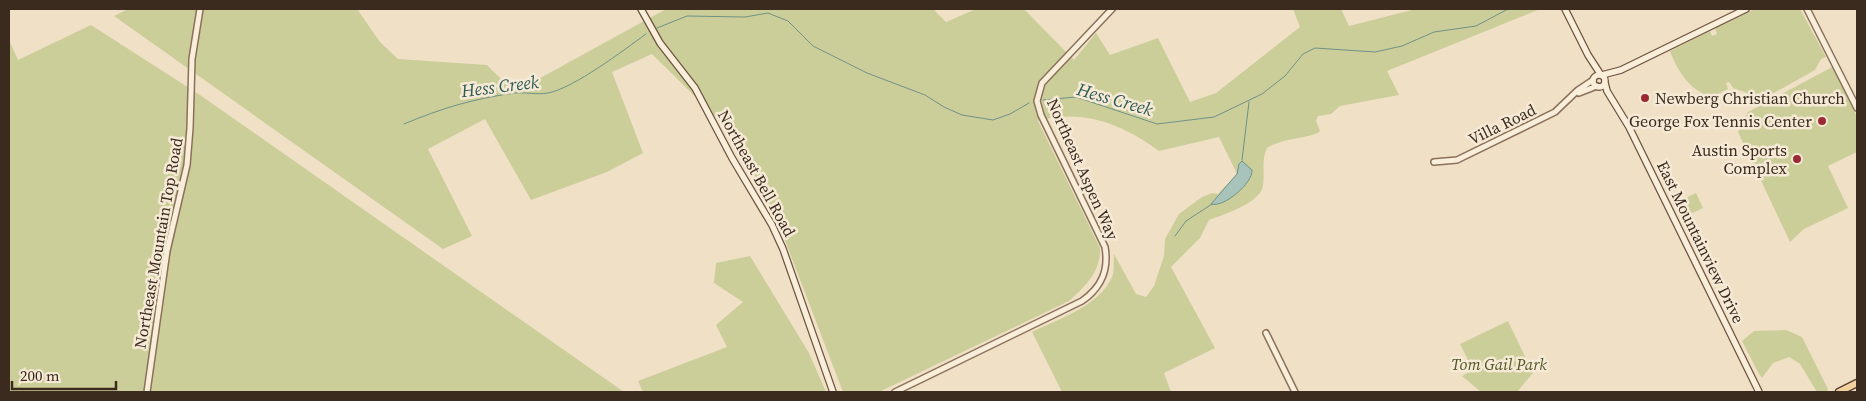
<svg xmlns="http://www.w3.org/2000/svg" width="1866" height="401" viewBox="0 0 1866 401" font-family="'Source Serif 4',serif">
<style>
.green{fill:#ccce9a}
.water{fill:#a8c3b9;stroke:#6e9286}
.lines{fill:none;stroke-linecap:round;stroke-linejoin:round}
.stream{stroke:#6e9286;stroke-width:1}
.tertiary-casing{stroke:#8b715b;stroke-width:8}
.secondary-casing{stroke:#6d523f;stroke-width:8}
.primary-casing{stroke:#593f30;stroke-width:9}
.tertiary{stroke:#f9eeda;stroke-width:5}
.secondary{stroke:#f9eeda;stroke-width:5.5}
.primary{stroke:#f2d19f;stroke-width:6}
.poi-dot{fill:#9b2a35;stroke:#f6ead6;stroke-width:2}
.labels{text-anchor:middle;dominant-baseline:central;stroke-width:5;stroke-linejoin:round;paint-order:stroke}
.poi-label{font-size:16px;fill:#3b2b1f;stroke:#f6ead6;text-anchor:end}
.street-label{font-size:16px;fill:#3b2b1f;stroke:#f6ead6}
.park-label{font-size:16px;font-style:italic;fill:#505826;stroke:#f6ead6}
.water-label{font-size:18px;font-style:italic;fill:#2f5b55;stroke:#f6ead6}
</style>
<rect width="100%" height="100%" fill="#efe0c6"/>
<path class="green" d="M128 9H357L380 42 398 59 487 65 501 79 533 82 666 9H936L935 11 946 22 976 9H1024L1074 60 1096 33 1110 55 1158 38 1190 102 1216 93 1300 27 1293 9H1341L1349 26 1416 9H1540L1387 71 1399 95 1340 106 1331 114 1318 116 1316 121 1320 131C1314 138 1281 138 1267 148 1261 160 1265 173 1263 186 1260 203 1223 215 1209 220L1200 238 1171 267 1215 348 1164 373 1171 392H1062L1032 332C1059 319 1099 306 1112 277 1115 271 1113 261 1114 254L1136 294 1146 297 1154 286 1164 256 1165 239 1179 214 1202 197 1212 193 1218 194 1237 174 1219 137 1159 151C1123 124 1082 108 1038 121L1100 248C1101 271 1086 286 1069 301L879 392H843L778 222 722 123 652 54 612 72 643 153 607 172 531 200 485 119 428 149 472 236 443 249 114 16Z
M1755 9H1800L1826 57 1821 59 1815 70 1763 99C1753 99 1745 90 1734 89L1729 82 1726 83 1728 89 1712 97C1690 91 1678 72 1670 51L1710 31 1712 36 1717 34 1715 28Z
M91 25 200 95 624 392H9V40L18 60Z
M1834 66 1857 117V152L1828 166 1848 208 1804 229 1790 242 1738 132 1748 112Z
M1696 193 1703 208 1686 216 1679 201Z
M750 256 809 353 826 392H643L638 381 727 347 716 325 743 302 714 283 716 263Z
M1508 321 1533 373 1517 392H1481L1462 376 1473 370 1460 344Z
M1786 330 1802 337 1828 389 1827 392H1817L1800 364 1789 357 1773 363 1762 378 1759 374 1742 341 1754 331Z"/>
<path class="water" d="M1242 161 1252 170C1253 183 1224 208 1211 204L1237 174 1239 164Z"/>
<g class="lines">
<path class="stream" d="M657 28 687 16 745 17 768 13 788 21 813 46 867 73 925 95 944 107 962 115 993 120 1010 114 1029 103
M1043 100 1076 97 1157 124 1214 117 1262 94 1285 76 1303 54 1315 48 1375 52 1402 46 1434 32 1476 26 1508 9
M404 124C442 108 473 99 514 93 525 92 537 95 548 93 574 88 624 50 646 34
M1242 160 1249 102
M1175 236 1186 221 1212 204"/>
<g class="tertiary-casing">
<path id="tertiary" d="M1807 9 1857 108
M1579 93 1597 86
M1434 162 1457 160 1555 112 1578 90 1593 80
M1266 333 1295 392
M147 392 167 251 187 165 190 128 192 59 200 9
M895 392 1082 301C1102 287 1109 270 1105 247L1041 115 1037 101 1042 83 1112 9"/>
</g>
<g class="secondary-casing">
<path id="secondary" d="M641 9 660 43 695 88 732 158 772 225 783 249 833 392
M1565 9 1588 55 1601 75
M1593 81a6 6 0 1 1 12 0a6 6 0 1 1-12 0Z
M1602 75 1621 70 1746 9
M1605 83 1607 91 1629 127 1759 392"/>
</g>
<g class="primary-casing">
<path id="primary" d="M1839 392 1857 383"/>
</g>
<use href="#tertiary" class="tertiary"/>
<use href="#secondary" class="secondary"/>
<use href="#primary" class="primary"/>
</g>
<g class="poi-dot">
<circle cx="1645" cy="98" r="5"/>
<circle cx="1822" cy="121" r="5"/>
<circle cx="1797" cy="159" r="5"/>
</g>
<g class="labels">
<g class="poi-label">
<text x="1655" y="98" text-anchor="start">Newberg Christian Church</text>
<text x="1812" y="121">George Fox Tennis Center</text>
<text x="1787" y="150">Austin Sports<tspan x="1787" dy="18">Complex</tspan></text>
</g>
<g class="street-label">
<text transform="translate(1502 124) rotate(-26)">Villa Road</text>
<text transform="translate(1083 169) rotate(66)">Northeast Aspen Way</text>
<text transform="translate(757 173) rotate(61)">Northeast Bell Road</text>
<text transform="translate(1701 242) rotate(64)">East Mountainview Drive</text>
<text transform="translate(158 243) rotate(-80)">Northeast Mountain Top Road</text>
</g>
<g class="park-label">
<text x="1499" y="364">Tom Gail Park</text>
</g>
<g class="water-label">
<text transform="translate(500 86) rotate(-7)">Hess Creek</text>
<text transform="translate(1115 99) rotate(16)">Hess Creek</text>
</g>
</g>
<rect width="1866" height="401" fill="none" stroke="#3b2b1f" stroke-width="20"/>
<path d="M12 381v8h104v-8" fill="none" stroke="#3b2b1f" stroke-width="2.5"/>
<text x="20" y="381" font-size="15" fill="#3b2b1f" stroke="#f6ead6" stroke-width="4" paint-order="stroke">200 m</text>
</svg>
